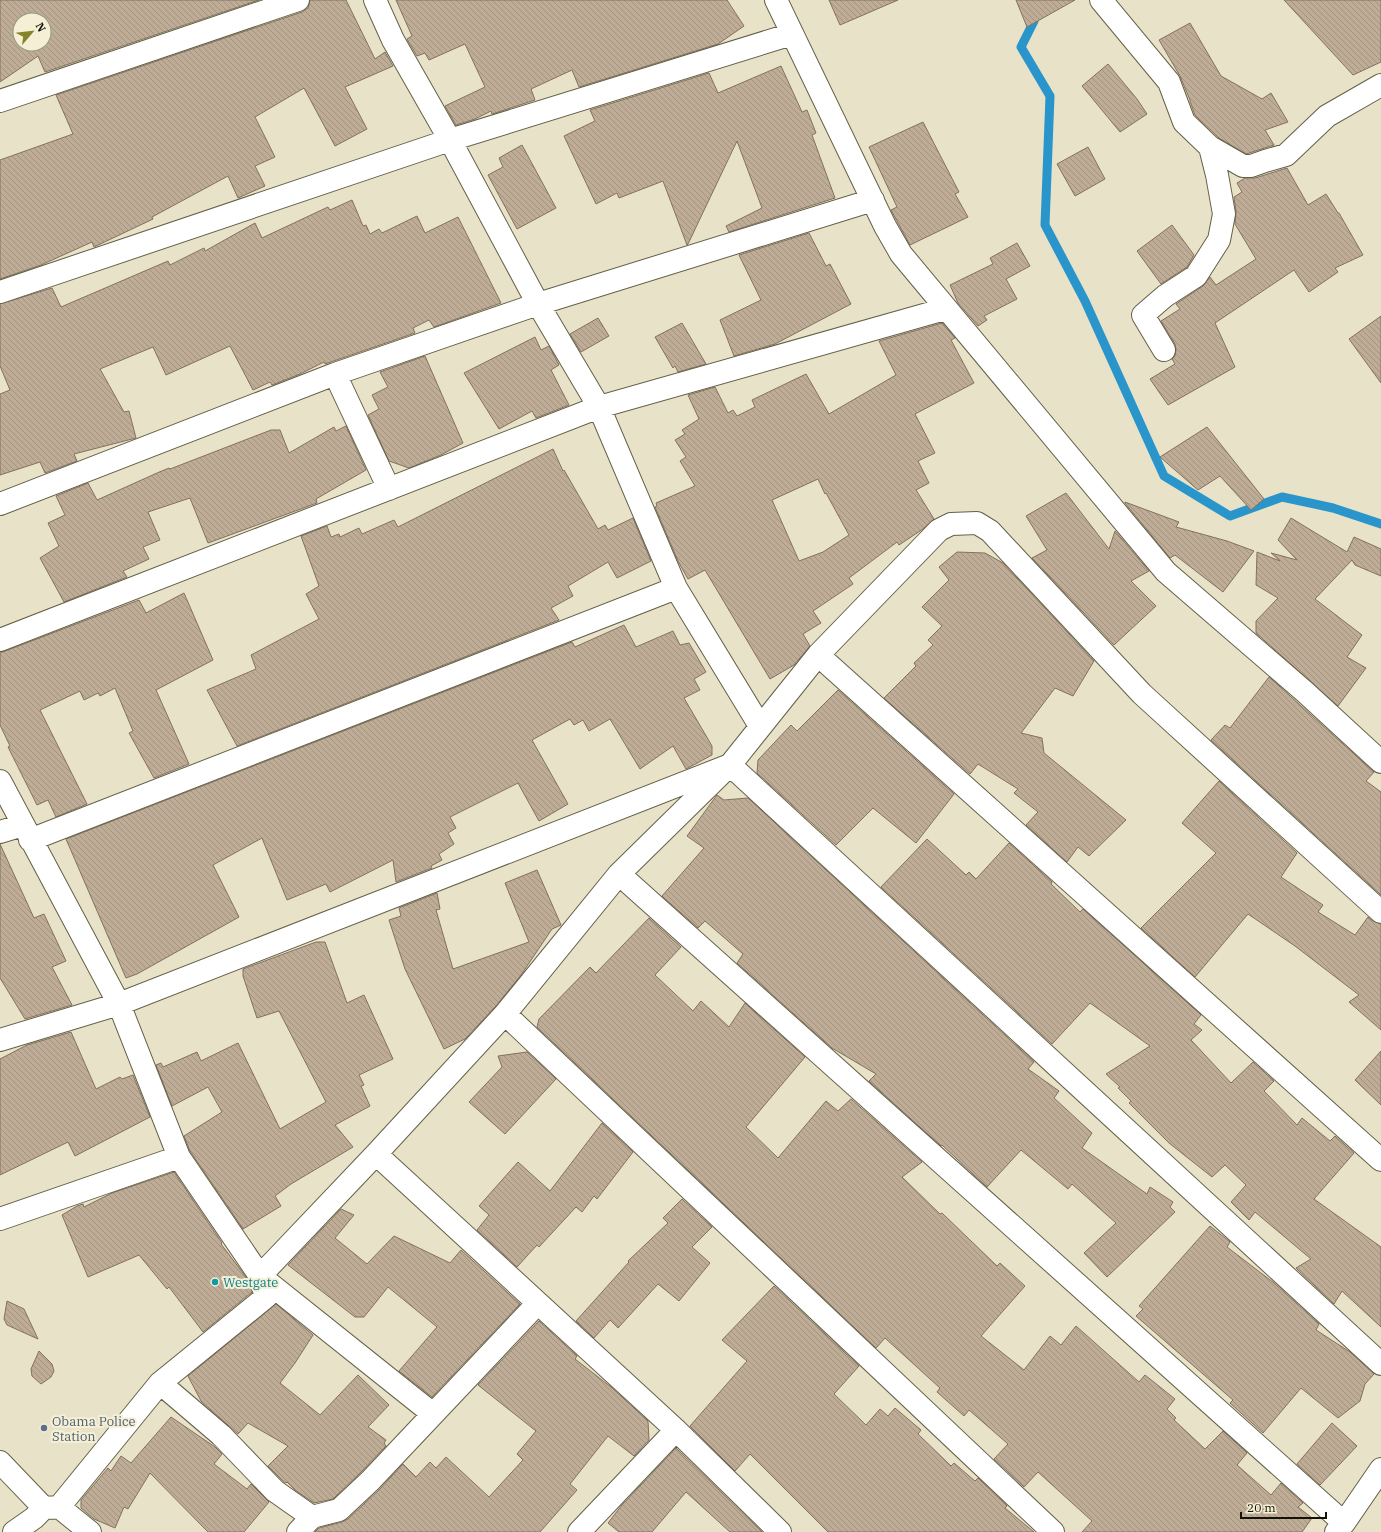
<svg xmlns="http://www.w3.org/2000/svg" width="1381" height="1532" viewBox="0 0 1381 1532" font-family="'IBM Plex Serif',serif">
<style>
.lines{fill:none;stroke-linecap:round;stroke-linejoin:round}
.stream{stroke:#2995ca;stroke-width:9}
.building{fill:url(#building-back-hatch);stroke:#83715e;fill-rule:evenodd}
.minor-casing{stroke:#646048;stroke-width:24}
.minor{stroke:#fff;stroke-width:22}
.culture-dot{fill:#0f9aa8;stroke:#f5f0d5;stroke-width:1.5}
.service-dot{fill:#5c6f8a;stroke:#f5f0d5;stroke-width:1.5}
.labels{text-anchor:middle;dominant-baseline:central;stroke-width:4;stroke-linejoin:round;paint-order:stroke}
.culture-label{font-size:13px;fill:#0d838f;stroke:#f5f0d5;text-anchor:start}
.service-label{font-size:13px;fill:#4e5e75;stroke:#f5f0d5;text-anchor:start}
</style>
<defs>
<pattern id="building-back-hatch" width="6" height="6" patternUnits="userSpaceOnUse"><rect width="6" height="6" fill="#bfac97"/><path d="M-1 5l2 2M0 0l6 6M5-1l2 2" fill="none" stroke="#a39381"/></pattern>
</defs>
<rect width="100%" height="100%" fill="#e8e3c8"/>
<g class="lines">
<path class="stream" d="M1024 0 1034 21 1021 47 1050 96 1045 225 1085 301 1164 476 1230 516 1282 497 1333 508 1381 524"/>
</g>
<path class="building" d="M0 0H259L45 72 38 56 0 82ZM20 20H44V44H20Z
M310 0H346L375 59 385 52 393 66 345 87 367 129 335 146 304 88 255 117 275 157 255 166 265 186 238 198 228 176 152 217 153 219 94 247 92 242 41 265 0 279V160L73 134 56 95 302 12 308 8Z
M396 0H727L744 26 718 44 579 87 572 70 531 89 535 100 492 114 491 111 475 119 456 125 445 106 485 87 465 44 429 60 425 53 417 56 407 39 412 36Z
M829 0H898L840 25Z
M1016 0H1075L1027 27Z
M1284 0H1381V62L1353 75Z
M1190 23 1221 76 1262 99 1271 93 1288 122 1265 130 1274 145 1246 154 1219 138 1195 115 1190 101V100L1180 76 1159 40Z
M1108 64 1137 99 1147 114 1120 132 1082 86Z
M781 66 802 112 807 110 816 133 812 135 835 198 729 232 726 226 762 208 737 141 688 244 687 245 663 181 619 198 617 193 596 204 564 136 595 121 590 110 709 73 718 93Z
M923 122 959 192 955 194 968 217 910 245 891 210 897 207 869 147Z
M522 145 556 208 517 229 488 175 503 167 499 158Z
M1088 147 1105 179 1075 196 1057 164Z
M1287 168 1308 205 1326 194 1338 213H1339L1363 255 1335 268 1338 272 1309 292 1294 270 1215 323 1235 367 1168 405 1150 379 1175 364 1172 359 1175 356 1176 350 1175 344 1161 321 1180 309 1176 304 1203 286 1210 277 1216 285 1256 259 1235 224 1236 212 1234 197 1242 192 1237 183 1245 178H1255Z
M352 200 363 226 366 225 370 234 379 229 382 233 417 216 425 233 458 217 501 303 434 327 429 320 413 328 415 333 325 364 324 362 300 374 272 385 270 382 253 390 230 346 166 375 153 347 100 369 124 412 129 411 136 438 74 454 77 461 45 473 40 462 0 475V394L10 390 0 366V304L52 288 61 307 168 261 170 265 204 248 205 251 255 223 262 238 328 207 330 210Z
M1172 225 1194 255 1187 267 1161 284 1137 251Z
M809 233 826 266 830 264 851 304 775 344 734 356 720 320 761 300 739 255Z
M1017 243 1030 266 1006 279 1017 299 984 316 987 320 978 326 958 303 950 285 993 264 990 258Z
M1381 316V383L1349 339Z
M598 318 609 336 581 352 570 334Z
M682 323 706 364 678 372 675 366 673 368 655 337Z
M942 323 955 338 951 340 974 383 915 414 935 453 918 461 929 483 916 490 934 519 923 529 899 545 897 542 849 578 853 584 813 611 821 623 803 634 810 646 794 665 770 679 705 570 688 579 678 561 655 507 657 506 656 503 695 486 680 461 686 457 675 440 685 434 682 430 699 419 688 395 715 387 728 413 733 410 737 416 755 407 752 400 806 374 829 414 896 375 879 341ZM818 479 825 494 826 493 849 535 823 552 799 561 772 500Z
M535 337 541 350 549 346 559 365 551 370 569 405 536 418 532 411 499 429 464 373Z
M425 356 463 443 441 455 409 468 389 461 368 415 379 409 372 395 388 387 380 372Z
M346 426 366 470 316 499 317 503 208 543 190 498 148 512 160 540 143 547 149 559 123 571 127 577 64 602 40 558 59 546 48 523 65 515 56 496 88 483 97 500 157 473 169 468 170 469 271 430H280L289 453 334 427 336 431Z
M1207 427 1264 499 1251 510 1220 476 1198 490 1160 457Z
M553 449 563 471 564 470 598 529 605 525 608 530 633 518 651 561 617 578 608 562 568 586 573 596 551 608 559 620 237 746 207 690 256 669 251 655 319 619 306 594 319 586 301 536 327 526 331 537 339 534 340 537 359 528 362 534 394 520 398 527Z
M1066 493 1109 549 1115 531 1149 571 1131 581 1156 606 1114 645 1032 558 1047 550 1026 516Z
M1125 502 1179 522 1176 527 1227 541 1254 551 1223 592 1175 555 1170 558 1125 503Z
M1291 518 1347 552 1354 537 1381 549V576L1355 565 1352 560 1315 599 1362 635 1347 657 1366 668 1338 706 1256 633V621L1278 598 1256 585 1257 552 1280 561 1271 553 1297 560 1278 540Z
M957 552 985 553 1003 563 1094 661 1073 696 1055 688 1021 733 1042 738 1044 753 1126 820 1089 856 1078 847 1067 862 1026 825 1038 812 1014 793 1018 789 978 764 970 774 884 698 916 666 914 663 933 645 928 640 942 626 922 607 949 580 939 567Z
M184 593 213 660 156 690 189 764 154 778 129 733 133 731 115 688 100 696 98 693 84 700 80 691 40 710 87 804 56 817 48 800 37 805 8 747 10 746 0 725V653L139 600 146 613Z
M624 625 636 647 673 631 680 645 689 643 706 672 694 679 700 690 684 698 712 746V755L686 769 673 746 640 769 610 719 589 731 583 720 574 725 570 719 532 740 568 804 539 821 518 783 450 817 456 828 448 833 454 844 439 854 442 860 431 866 432 868 396 882 393 860 330 892 326 884 287 900 262 838 213 865 239 917 137 974 126 978 66 839 572 642 575 647Z
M1269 677 1374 772 1366 781 1381 792V895L1211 740 1225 725 1230 728Z
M838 690 954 794 916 843 873 808 836 845 757 773 758 760 791 725 797 731Z
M1219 781 1297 853 1281 877 1323 905 1318 912 1355 935 1368 917 1373 921 1381 924V1030L1349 1002 1359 995 1295 946 1248 914 1195 977 1141 928 1216 853 1182 823Z
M717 795 724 800 748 798 1034 1062 1028 1069 1059 1091 1054 1098 1092 1133 1082 1148 1147 1194 1150 1187 1173 1202 1170 1207 1175 1212 1107 1277 1084 1253 1116 1223 1072 1184 1068 1189 1021 1150 987 1187 942 1145 941 1146 869 1081 876 1074 832 1048 737 963 743 954 705 921 698 928 662 896 704 848 687 836Z
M927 839 966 875 969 872 976 879 1009 843 1052 882 1051 884 1080 912 1083 909 1201 1015 1194 1024 1202 1030 1191 1040 1231 1083 1253 1062 1274 1081 1264 1091 1297 1125 1302 1118 1330 1141 1335 1136 1354 1153 1314 1199 1381 1247V1327L1342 1291 1334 1304 1296 1268 1311 1259 1255 1212 1249 1220 1231 1202 1246 1185 1225 1165 1212 1177 1169 1143 1129 1103 1131 1101 1118 1088 1120 1087 1106 1074 1150 1046 1090 1003 1052 1044 881 887Z
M0 844 34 918 44 914 66 961 52 967 72 1005 25 1019 0 978Z
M537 870 561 925 552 929 521 975 496 1006 465 1039 444 1049 405 969 389 920 401 916 399 908 437 893 440 909 436 910 453 969 529 942 505 883Z
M649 918 681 947 655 975 693 1011 701 1001 729 1027 745 1003 805 1057 746 1127 778 1158 826 1101 838 1111 851 1099 922 1162 902 1177 940 1214 942 1213 997 1266 1000 1263 1025 1286 981 1336 1024 1370 1050 1336 1061 1345 1076 1326 1139 1382 1145 1375 1175 1399 1167 1409 1176 1418 1174 1420 1205 1449 1223 1431 1247 1453 1237 1465 1271 1495 1281 1483 1303 1503 1298 1507 1312 1518 1302 1532H1082L1092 1521 1038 1472 1024 1487 994 1459 1008 1444 969 1410 964 1416 937 1392 940 1388 885 1338 876 1348 537 1027 539 1019 590 967 596 973Z
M316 942H325L347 1003 364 995 393 1059 359 1075 364 1085 361 1086 370 1106 335 1125 353 1147 291 1184 275 1196 281 1206 243 1229 190 1151 184 1136 222 1112 208 1087 172 1106 156 1065 161 1063 163 1067 197 1052 201 1061 238 1043 280 1129 326 1102 279 1011 257 1018 243 976V969Z
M71 1032 96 1089 120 1077 122 1079 133 1075 150 1117 75 1156 68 1142 0 1175V1059L27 1045Z
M1381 1051V1105L1355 1080Z
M527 1052 556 1079 505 1134 469 1102 502 1067 498 1056Z
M602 1123 633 1152 597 1199 594 1196 582 1212 576 1207 539 1247 537 1245 517 1267 477 1230 489 1215 479 1206 518 1162 550 1191Z
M174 1172 222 1243 221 1244 249 1281 252 1292 203 1332 169 1287 167 1289 139 1255 88 1277 62 1215 77 1206 83 1204 84 1207 112 1193Z
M682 1199 712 1227 692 1247 710 1263 679 1301 658 1284 618 1328 610 1320 594 1338 576 1321 629 1262 628 1261 668 1223 663 1218Z
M341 1209 354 1215 335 1238 367 1264 394 1236 450 1263 461 1250 520 1304 432 1397 399 1371 437 1327 388 1287 364 1317H355L288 1265Z
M1210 1226 1230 1242 1227 1247 1274 1283 1319 1324 1316 1330 1350 1352 1374 1374 1365 1384 1360 1401 1338 1418 1301 1388 1263 1433 1230 1403 1233 1400 1136 1316 1143 1309 1139 1306Z
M774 1286 859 1366 834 1394 866 1425 880 1409 888 1416 895 1408 921 1430 918 1434 951 1466 954 1463 975 1481 978 1478 1007 1506 1005 1508 1034 1532H828L750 1454 735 1471 690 1426 747 1361 722 1340Z
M7 1301 24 1309 38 1339 7 1325 4 1319Z
M276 1304 313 1335 295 1363 280 1383 320 1415 358 1375 389 1405 368 1427 386 1440 384 1443 386 1446 361 1472 333 1499 314 1503 295 1490 287 1482 286 1483 283 1481 268 1466 288 1446 248 1423 238 1434 201 1401 188 1376Z
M539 1321 577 1356 575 1359 611 1387 648 1421 649 1440 634 1456 608 1436 570 1484 577 1490 540 1532H315L319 1528 342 1522 348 1519 379 1490 403 1464 416 1477 430 1462 436 1468 446 1457 489 1497 523 1460 517 1454 536 1431 478 1385Z
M39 1351 52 1364 54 1371 51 1377 41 1384 32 1376 31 1369Z
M171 1417 215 1447 222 1454 214 1464 247 1489 251 1484 269 1502 244 1532H208L150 1473 128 1509 124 1507 115 1528 94 1519 81 1508V1500L108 1468 111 1471 121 1456 131 1463Z
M1332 1423 1357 1446 1320 1485 1297 1464Z
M676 1448 762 1532H730L686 1492 652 1532H619L608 1523 622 1505Z"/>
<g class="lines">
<g class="minor-casing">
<path id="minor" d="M375 0 393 40 450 140 538 304 599 407 676 588 760 726
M776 0 885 226 901 254 1166 572 1305 692 1381 762
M1101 0 1169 82 1184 122 1210 147 1217 175 1224 214 1219 240 1196 276 1165 296 1143 315 1164 350
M0 101 298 0
M1210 147 1243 166H1251L1265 161 1286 155 1327 116 1381 85
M0 292 450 140 792 34
M335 374 389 489
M0 504 335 374 538 304 873 200
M0 640 599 407 945 309
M818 655 1381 1160
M0 781 119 1004 179 1157 260 1276 433 1414
M0 832 23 825
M30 840 676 588
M619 874 1344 1523
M505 1014 1053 1532
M0 1040 119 1004 730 765 1381 1364
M376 1154 676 1430 780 1532
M0 1219 179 1157
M160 1383 221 1435 275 1491 312 1517 339 1510 370 1481 538 1303
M0 1462 44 1508
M59 1507 90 1532
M14 1532 34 1518 44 1508 59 1507 160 1383 266 1297 260 1276 376 1154 505 1014 619 874 730 765 818 655 939 530 951 524 977 523 990 531 1142 694 1381 912
M298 1532 312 1517
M579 1532 676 1430
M1336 1532 1344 1523 1381 1469"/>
</g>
<use href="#minor" class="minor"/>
</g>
<circle class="culture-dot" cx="215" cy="1282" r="4"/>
<circle class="service-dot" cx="44" cy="1428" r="4"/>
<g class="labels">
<g class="culture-label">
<text x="223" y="1282">Westgate</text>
</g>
<g class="service-label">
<text x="52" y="1421">Obama Police<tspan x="52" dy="15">Station</tspan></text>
</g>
</g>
<g transform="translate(32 32) rotate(62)"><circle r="19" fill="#f5f0d5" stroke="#9b9783"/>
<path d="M0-3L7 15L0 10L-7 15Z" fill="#85832c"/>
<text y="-6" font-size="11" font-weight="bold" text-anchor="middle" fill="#131108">N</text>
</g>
<path d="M1241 1512v6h85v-6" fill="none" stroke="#131108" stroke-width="2"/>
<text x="1247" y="1512" font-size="12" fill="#131108" stroke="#f5f0d5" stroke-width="3" paint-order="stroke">20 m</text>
</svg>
